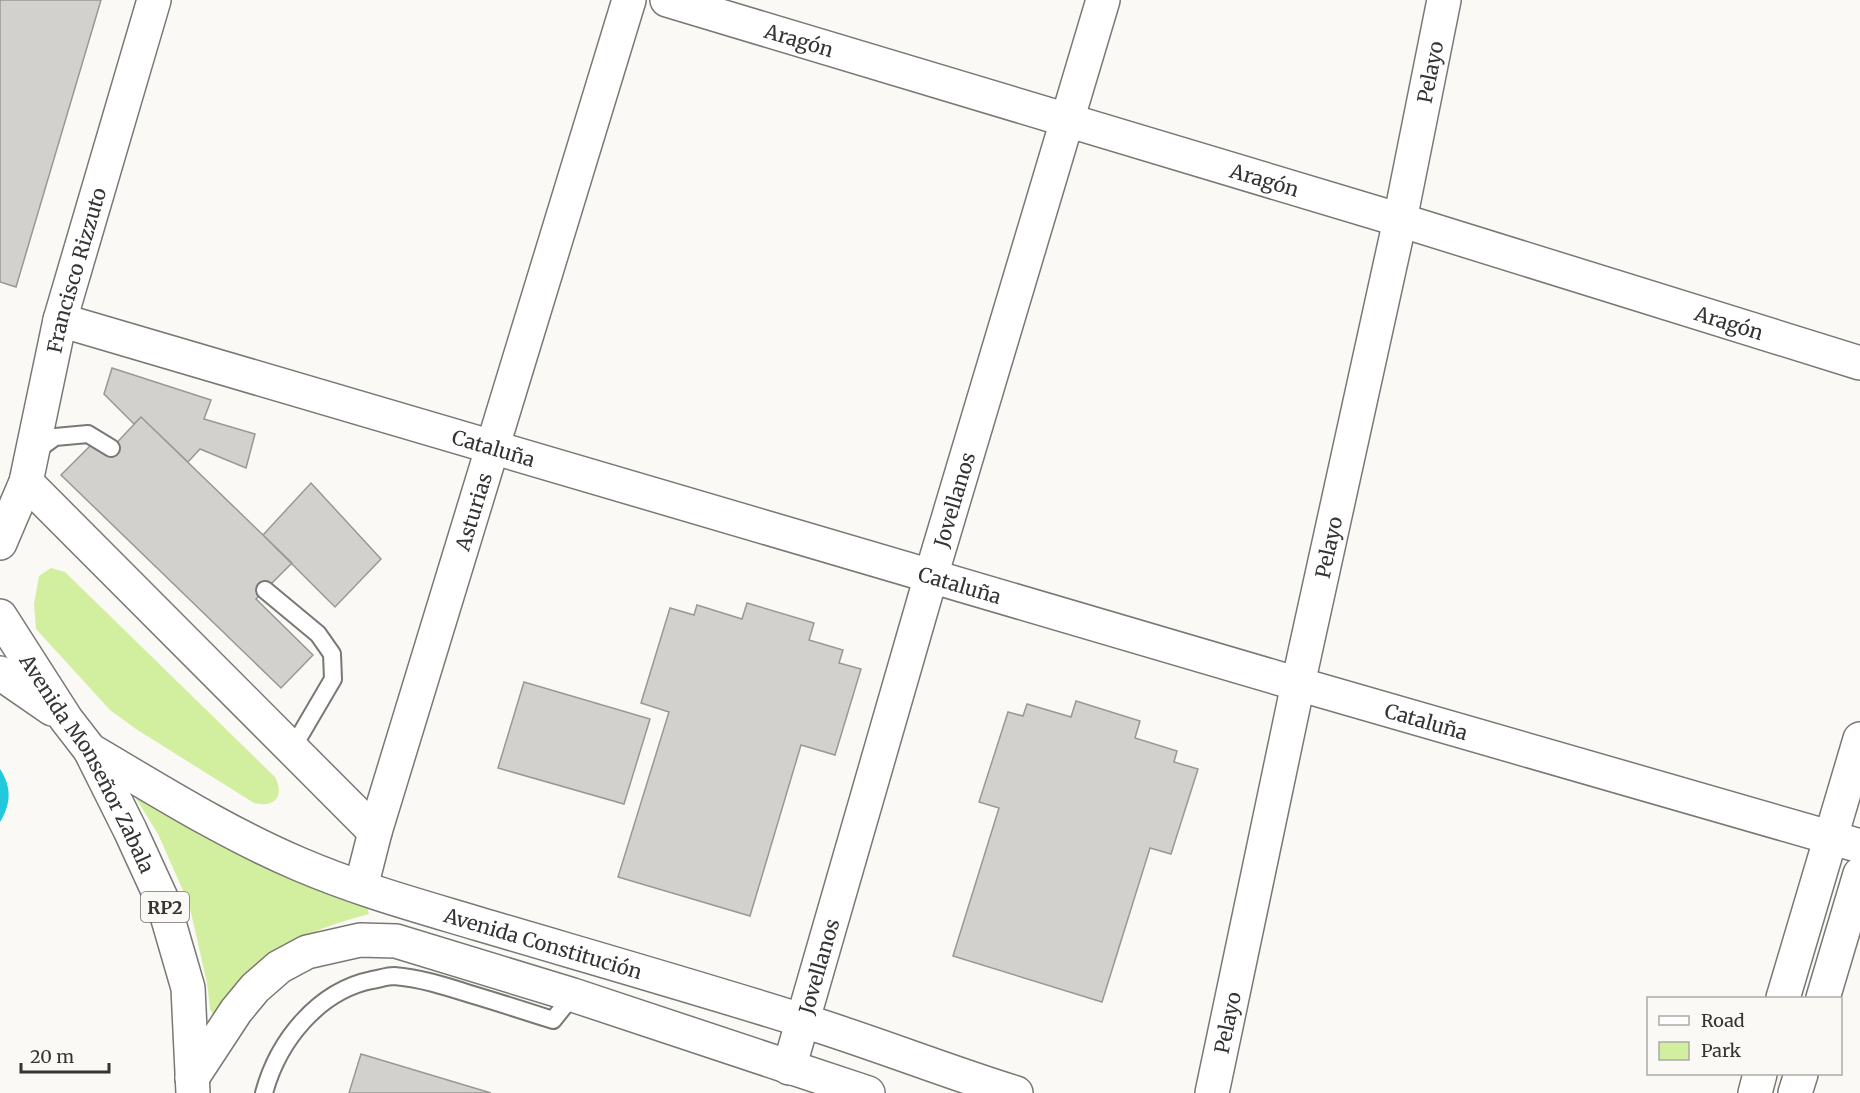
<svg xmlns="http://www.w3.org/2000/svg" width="1860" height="1093" viewBox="0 0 1860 1093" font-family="Merriweather,serif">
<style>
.green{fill:#d1ef9f}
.water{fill:#22c9dc}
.building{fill:#d2d1cd;stroke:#999895;stroke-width:1.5}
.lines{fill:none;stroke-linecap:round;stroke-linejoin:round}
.service-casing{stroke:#797874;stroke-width:20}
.minor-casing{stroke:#797874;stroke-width:36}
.secondary-casing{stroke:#797874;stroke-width:36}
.primary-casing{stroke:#797874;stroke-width:36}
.trunk-casing{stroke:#797874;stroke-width:36}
.service{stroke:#fff;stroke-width:16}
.minor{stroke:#fff;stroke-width:33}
.secondary{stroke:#fff;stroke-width:33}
.primary{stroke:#fff;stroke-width:33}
.trunk{stroke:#fff;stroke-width:33}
.labels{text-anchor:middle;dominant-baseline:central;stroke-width:6;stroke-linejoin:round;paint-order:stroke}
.shield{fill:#faf9f5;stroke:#706f6d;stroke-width:1.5}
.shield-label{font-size:18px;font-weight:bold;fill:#353433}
.street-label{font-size:20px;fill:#353433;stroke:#faf9f5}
</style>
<rect width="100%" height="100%" fill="#faf9f5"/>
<path class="green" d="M51 568 65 572 275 777C285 796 275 808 254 803L136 729 110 710 36 629 34 604 39 576Z
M140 793C212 838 285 884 367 907L369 914C324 926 283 941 250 974 237 986 226 1003 214 1017L210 1009 207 983 189 904 158 834 135 797Z"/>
<path class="water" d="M0 769C12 787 11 804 0 822Z"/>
<path class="building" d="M0 0H101L16 287 0 282Z
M112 368 211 400 204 419 255 434 246 468 200 449 188 462 141 417 134 424 104 394Z
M141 417 292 563 256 599 313 655 281 688 61 475 94 442 106 454Z
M311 483 381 559 335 607 263 535Z
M747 603 814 623 809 640 843 650 839 663 861 669 835 755 801 745 750 916 618 877 669 712 641 703 670 608 694 615 697 605 742 619Z
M524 682 650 719 624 804 498 768Z
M1076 701 1140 721 1135 738 1177 751 1174 762 1198 769 1171 854 1150 848 1102 1002 953 956 999 808 979 802 1008 712 1023 716 1027 704 1071 717Z
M361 1054 491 1093H349Z"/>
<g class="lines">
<g class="service-casing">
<path id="service" d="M34 452 55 437 88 434 111 448
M265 590 318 634 332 654 333 679 292 749
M264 1093C278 1041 318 991 372 980 379 979 387 976 394 976 420 978 445 986 470 994 497 1002 525 1011 553 1020L573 995"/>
</g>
<g class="minor-casing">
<g id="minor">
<path id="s1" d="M667 0 1400 220 1860 363"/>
<path id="s2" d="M60 320 1298 684 1860 846"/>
<path d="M26 482 375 832"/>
<path id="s3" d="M0 543 26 482 60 320 154 0"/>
<path id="s4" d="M361 887 375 832 629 0"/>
<path id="s5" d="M789 1068 931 576 1103 0"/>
<path id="s6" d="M1212 1093 1298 684 1400 220 1444 0"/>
</g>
</g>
<g class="secondary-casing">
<path id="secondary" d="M1783 998 1860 739
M1823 998 1860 874
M1755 1093 1760 1074
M1795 1093 1801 1074"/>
</g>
<g class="primary-casing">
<g id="primary">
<path id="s7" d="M90 750C158 790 226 833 299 864 357 889 419 906 479 924 587 956 696 987 804 1021 875 1043 945 1071 1016 1093"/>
<path d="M192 1078 236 1011 255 988 279 967 307 952 360 940 396 941 573 995 868 1093"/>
</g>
</g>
<g class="trunk-casing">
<g id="trunk">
<path id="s8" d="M0 616 66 719 90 750 130 830 163 902 188 988 193 1093"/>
<path d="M0 673 52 709"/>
</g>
</g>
<use href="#service" class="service"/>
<use href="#minor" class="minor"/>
<use href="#secondary" class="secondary"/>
<use href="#primary" class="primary"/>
<use href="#trunk" class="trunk"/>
</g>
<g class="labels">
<rect class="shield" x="141" y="892" width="48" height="30" rx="4.5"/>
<g class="shield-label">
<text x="165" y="907">RP2</text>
</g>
<g class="street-label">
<text stroke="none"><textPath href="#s1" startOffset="138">Aragón</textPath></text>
<text stroke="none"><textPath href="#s6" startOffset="1044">Pelayo</textPath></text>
<text stroke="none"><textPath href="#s1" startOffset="624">Aragón</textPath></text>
<text stroke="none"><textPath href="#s3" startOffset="284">Francisco Rizzuto</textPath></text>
<text stroke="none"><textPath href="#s1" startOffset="1110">Aragón</textPath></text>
<text stroke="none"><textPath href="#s2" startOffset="452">Cataluña</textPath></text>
<text stroke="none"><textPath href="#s5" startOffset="592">Jovellanos</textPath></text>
<text stroke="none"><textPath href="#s4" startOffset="392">Asturias</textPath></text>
<text stroke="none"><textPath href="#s6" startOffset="558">Pelayo</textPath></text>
<text stroke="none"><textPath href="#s2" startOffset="938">Cataluña</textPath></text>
<text stroke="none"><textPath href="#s2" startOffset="1424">Cataluña</textPath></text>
<text stroke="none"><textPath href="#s8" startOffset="172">Avenida Monseñor Zabala</textPath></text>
<text stroke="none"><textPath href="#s7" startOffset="495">Avenida Constitución</textPath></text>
<text stroke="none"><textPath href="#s5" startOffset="106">Jovellanos</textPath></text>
<text stroke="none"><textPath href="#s6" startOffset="72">Pelayo</textPath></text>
</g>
</g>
<rect x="1647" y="997" width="195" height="78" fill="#faf9f5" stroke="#abaaa7" stroke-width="1.5"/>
<rect x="1659" y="1016" width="30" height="9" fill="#ffffff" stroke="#abaaa7" stroke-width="1.5"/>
<text x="1701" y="1027" font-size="18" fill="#353433">Road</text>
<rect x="1659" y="1042" width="30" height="18" fill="#d1ef9f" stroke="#abaaa7" stroke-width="1.5"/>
<text x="1701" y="1057" font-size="18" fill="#353433">Park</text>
<path d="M21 1063v9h88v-9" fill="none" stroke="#353433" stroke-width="3"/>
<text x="30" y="1063" font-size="18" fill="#353433" stroke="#faf9f5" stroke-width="4.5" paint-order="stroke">20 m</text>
</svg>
